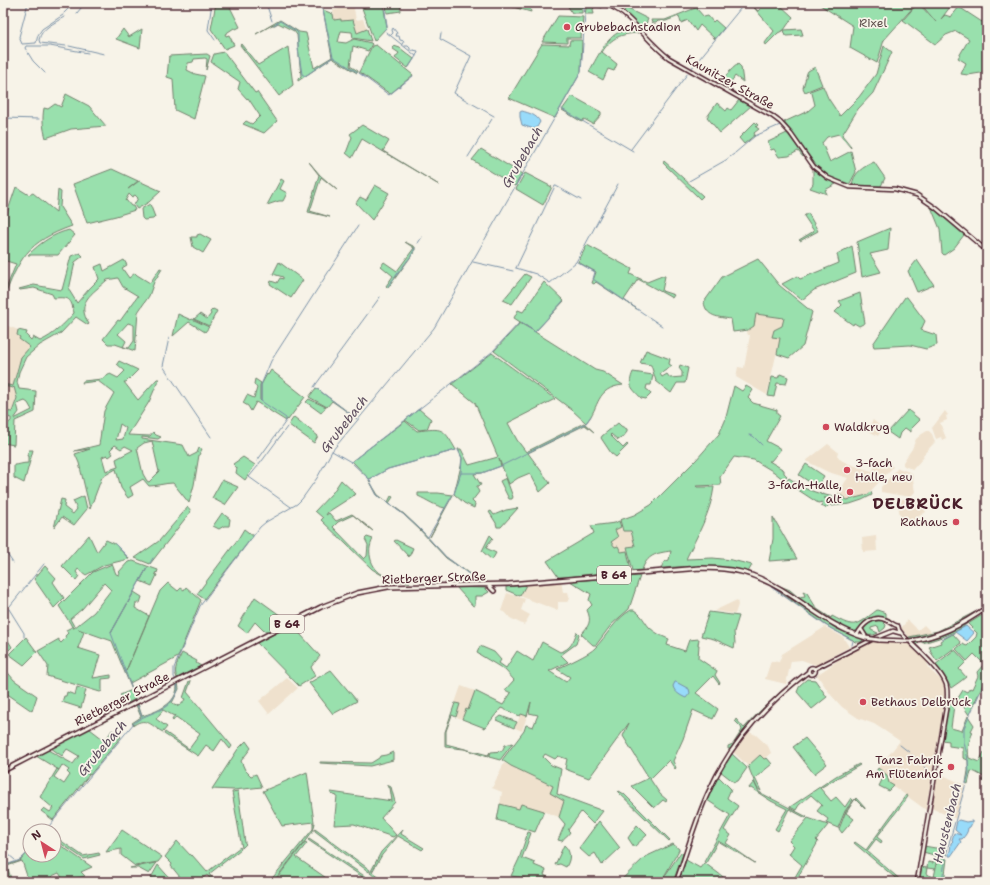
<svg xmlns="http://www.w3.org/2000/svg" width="990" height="885" viewBox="0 0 990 885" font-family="'Shantell Sans',sans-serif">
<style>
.built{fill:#efe1cd}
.green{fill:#99e0ad;stroke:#72806c;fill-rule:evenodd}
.water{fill:#98dbfa;stroke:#7990a7}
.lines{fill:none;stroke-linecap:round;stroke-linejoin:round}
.stream{stroke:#7990a7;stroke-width:1}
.secondary-casing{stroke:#4a1f2b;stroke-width:5.5}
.primary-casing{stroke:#4a1f2b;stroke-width:6}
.secondary{stroke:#f7f3e8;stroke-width:2.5}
.primary{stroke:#f7f3e8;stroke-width:3}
.primary-bridge-casing{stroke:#4a1f2b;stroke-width:6;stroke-linecap:butt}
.primary-bridge{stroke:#f7f3e8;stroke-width:3}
.poi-dot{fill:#d1495b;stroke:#f7f3e8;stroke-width:1.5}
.labels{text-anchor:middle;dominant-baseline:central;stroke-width:3.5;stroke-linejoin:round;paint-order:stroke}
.shield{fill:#f7f3e8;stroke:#7e5f64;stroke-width:1}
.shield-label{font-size:11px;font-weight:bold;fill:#4a1f2b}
.park-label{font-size:12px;fill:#5e4f4c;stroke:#f7f3e8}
.poi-label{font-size:12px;fill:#4a1f2b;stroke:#f7f3e8;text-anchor:start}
.street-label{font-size:12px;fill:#4a1f2b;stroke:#f7f3e8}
.water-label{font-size:13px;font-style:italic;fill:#5e4e5f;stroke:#f7f3e8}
.district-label{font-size:16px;font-weight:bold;letter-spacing:1px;fill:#4a1f2b;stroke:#f7f3e8}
</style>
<rect width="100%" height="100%" fill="#f7f3e8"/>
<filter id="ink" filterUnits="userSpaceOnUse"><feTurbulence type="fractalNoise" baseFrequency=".025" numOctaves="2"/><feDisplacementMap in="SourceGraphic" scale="8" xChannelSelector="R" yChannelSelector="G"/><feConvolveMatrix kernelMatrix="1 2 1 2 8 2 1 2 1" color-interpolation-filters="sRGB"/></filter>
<g filter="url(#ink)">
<path class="built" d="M339 3H353L356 20 363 19 367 29 357 33 353 20 341 21 340 19 334 20 333 10 339 9Z
M756 314 784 318 782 326 774 330 772 336 780 338 767 395 736 377 738 367 744 368 750 335H748L747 332 748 330 754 326Z
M3 324 18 330 17 335 20 337 19 339 30 347 18 365 13 386 3 384Z
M3 386 15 389 17 395 12 412 3 411Z
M945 411 948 415 946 416 947 420 940 423 946 438 942 440 941 437 936 439 932 428Z
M873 420 882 428 878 436 867 430Z
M927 431H929L932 434 935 442 923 455 924 457 913 469 906 467 903 465V462L912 449 916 439 922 434Z
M828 444 838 452 837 455 841 460 849 464 872 471 878 461 891 465 893 467 867 495 847 500 838 492 848 478 828 472 806 461Z
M898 468 912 473 915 492 910 497 881 492V487Z
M897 499H920L926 512 908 523 900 516Z
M621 527 622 531H630L635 546 626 547 627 551 621 552 618 546 615 547 611 542 618 537 615 530Z
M876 536 877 551 863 552 862 538Z
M561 581 563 592H568L570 599 567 602H558V609L556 610 520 596 526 585Z
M507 593 525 599 521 610 530 615 524 625 510 618 506 613 501 611Z
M737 600 738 605 735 614 714 611Z
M908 620 918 630 924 625 932 633 909 637 901 628Z
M825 627 843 637 849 647 816 665 802 660 791 661 786 684 765 679 771 661 779 662 782 654Z
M875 641 908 642 928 662 927 663 930 670 941 680 945 687V698L926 810 889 783 886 775 878 768 900 741 885 731 874 724 858 718 842 707 831 695 817 675 850 652Z
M287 678 298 688 269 714 259 701Z
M461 686 475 691 468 710 466 709 462 719 456 717 460 704 455 703Z
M521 714 527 716 522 731 515 728Z
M747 731 756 735 768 746 771 753 764 759 760 755 748 766 732 751Z
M504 763 553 786 556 797 564 801 559 817 522 804 519 809 500 804 502 792 492 788Z
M938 773 965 785 956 819 931 808 936 774Z"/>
<path class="green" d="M216 3H228L240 27 236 29 234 28 225 34 226 36 229 35 234 45 225 49 211 29Z
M367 3H379L373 5 383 3 387 27 374 41 362 8 368 6Z
M386 3H400L401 11 387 13Z
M505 3H535L529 4 531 12 513 7Z
M566 3H580L582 7V13H572Z
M584 3H599L602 4V8L596 6 593 9 594 14H585L586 9Z
M750 3 758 11 761 8 758 3H778L793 17 784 30 801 29 803 35 786 36 784 30 778 33 766 45 765 43 774 31Z
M817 3H917L884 40 877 63 850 48 853 26Z
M918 3 936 22 920 3H953L941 19 945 15 951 17 959 7 982 22 987 15V72L968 75 961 74 966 63 958 58 969 39 956 31 946 35 937 43 935 44 903 20Z
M698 7H699L697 9 704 17 708 16 713 22 715 20 724 28 715 39 700 25 696 31 688 20 681 23 679 16 666 21H658L656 23H652L651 20H665Z
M626 8 648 19 643 31 624 11Z
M323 10 333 14 334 20 341 19V21L353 20 357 33 367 29 371 41 353 38 352 32 341 31 338 42 346 43 354 39 371 43 372 44 368 51 353 46 350 66 358 71 357 73 332 58 298 81V79L301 76 297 35 294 31 278 23 275 25H272L256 34 280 20 299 32 306 33 314 68 332 57Z
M558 16 583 17 581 38H567V43L542 42Z
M123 29 129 37 142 29 140 48 116 39Z
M636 31 638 33C621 34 612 37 602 52L617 64 614 71 608 69 603 80 589 72C595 61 607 36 620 32 625 30 631 33 636 31Z
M570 40H582L581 72 555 118 509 98 542 44 569 45Z
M241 44 258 65 288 47 293 85 279 96 240 45Z
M376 45 413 75 390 94 359 72 372 46Z
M394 46 400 48 414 59 408 68 395 58 399 53 393 49Z
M884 46 892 52 873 93 858 109 842 135 850 145 851 148 839 134 827 137 822 143 830 162 851 151 856 172 849 185 828 176 816 165 784 122 808 111 815 105 812 93 810 91 823 86 828 98 840 116 859 97 876 74Z
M224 52 255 93 257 92 277 121 264 133 243 124 246 121 252 124 260 116 248 98 247 99 238 89 240 82 211 62 214 54Z
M207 54 210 56 206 70 207 59 205 58 194 59 193 62 188 63 187 70 195 74 205 76 194 119 175 110 173 79 167 77 169 56Z
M738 64 741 67 743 82 735 76 727 88 721 85C725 76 730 70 738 64Z
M815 67 822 85 805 92 803 88 807 73 808 71Z
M66 94 89 106 106 126 71 129 46 138C43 128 42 119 44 108L48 109 55 104 61 107Z
M572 96 601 112V115L593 124 584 119 582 122 562 110Z
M739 100 751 106 720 133 707 117 717 103 726 111 728 108 731 110Z
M755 122 758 125 756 127 759 129 754 133 755 135 744 144 739 138Z
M362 125 389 141 383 151 439 185 362 139 352 158 346 153 352 137 350 134Z
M787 133 804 156 803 157 798 151 789 156 779 157 774 149 771 150 768 142Z
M481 149 522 174 515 186 472 160Z
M664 161 703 196 700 199 663 163Z
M309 162 320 175 337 190 321 177 310 211 330 217 308 212 319 175Z
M874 162 885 178 881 186H852C853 173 863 167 874 162Z
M112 169 138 181 128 189 139 181 161 191 149 202 137 209 134 205 138 198 135 195 132 197 129 194 125 201 126 200 131 206H133L135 210 116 216 87 223 73 184Z
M815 169 836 184 825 190 827 194 810 188 813 184V170Z
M525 173 552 187 543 205 516 189Z
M281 179 284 181 280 189 287 193 283 201H279L267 205Z
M375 185 389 193 372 220 356 203 360 197 366 200Z
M16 187 29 195 33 193 56 212 58 190 61 192 60 207 72 226C27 242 19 258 3 301V296L16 264 3 260V225Z
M150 204 155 217 153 219 144 220 142 218 141 209Z
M931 207 964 235 954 248 944 255 942 253 940 229Z
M808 213 818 231 800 241 799 240 814 231 804 216Z
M890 228 888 250 870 254 881 272 862 277 857 242Z
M69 230 75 235 58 255H28C40 243 53 234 69 230Z
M200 234 211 240 203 253 193 247 191 237H197V235Z
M405 242 415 247V251L388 288 386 286 393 276 381 266 384 262 397 271 414 248Z
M587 245 632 269 630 274 647 282 662 276H665L662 291 674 295 672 298 638 279 624 300 637 309 596 282 594 284 592 283 596 272 578 262Z
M852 246 856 273 814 290 802 300 782 284 797 276 800 279 839 263 837 254Z
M80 253 83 256 75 262 69 290 77 303 89 289 99 279 95 267 102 264 104 271 124 260 127 265 122 268 129 278 135 273 137 275 150 283 160 268 162 269 154 282 149 296 138 312 135 351 115 344H108L103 339 118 320 120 321 138 296 123 287 118 278 107 280C92 294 75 302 89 324L88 325 76 317 61 333 40 345 26 357 19 372 17 382 19 389 36 391 35 412 15 421 14 445 3 443C3 431 2 428 11 421V418L3 416V411L12 412 17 398 14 387 13 388 3 386V384L13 386 21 357 30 347 19 339 20 337 17 335 18 330 27 332 26 335 31 340 33 337 40 341C54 335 64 324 74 313 71 298 69 297 54 298L52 294 34 288 20 290 19 289 34 285 62 290 71 256ZM128 323 134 325V341L129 348 123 347 126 341 118 334ZM25 401 28 403 32 410 14 419 19 412 17 404Z
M758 259 779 285 812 312 803 346 789 358 777 354 780 338 772 337 774 330 782 326 784 318 756 314 754 326 748 330 733 332 731 319C718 317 706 317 704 302L722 277Z
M917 260 934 285 917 292 908 271Z
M279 262 303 280 291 298 270 284 271 281 277 283 280 278 283 279V277L273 274Z
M525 274 531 277 512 304 503 300Z
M544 282 564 301 535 332 595 370 603 372 623 385C595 388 600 407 586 423L572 410 494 351 520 323 534 331 514 318 518 310 523 312Z
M860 293 865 323 859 326 854 323 853 325 835 312 842 305 839 301Z
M905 297H907L925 321 921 330 936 335 937 345 926 349 910 345 874 347 873 344Z
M213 309 217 311 209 326 194 319 200 314 207 319 211 314 210 312Z
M178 314 191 320 192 319 209 327 205 332 189 322 173 336Z
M646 350 670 359 669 364 672 366 660 374 662 377 667 374 670 378 682 377V372L679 368 680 365 688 368 685 383H677L671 393 656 381 651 365 640 363Z
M492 353 555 399 508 423 517 440 526 452 584 423 594 432 585 425 528 453 550 483 540 492 530 473 518 478 509 484 499 459 501 466 482 473 474 474 481 485 477 486V488L479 492 472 501 475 504 474 508 464 503 454 494 461 466 462 458 458 449H461L469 465 498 457 475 403 452 384Z
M119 361 138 370 126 382H124L138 400 157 379H159L149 402 128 435 150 436 153 432 156 435 161 437 158 439 142 437V439L183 445 189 457 197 453 199 448 202 449 199 455 194 485 189 503 173 483C165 483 157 486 149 486L143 479 130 487 133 495 128 498 121 488 116 469 102 477 90 509 79 463 75 454 90 449 74 451 99 445 104 411 114 393 98 381 82 383 83 381 102 379 110 374 118 378 125 371 117 364ZM120 424 126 428 123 439 116 440ZM152 441 159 472 149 482 147 481 143 474 137 448 144 443ZM115 445 121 449 125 446 133 450 116 459 118 467 106 471 102 457 107 455 109 457 113 454 110 450Z
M271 370 305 397 288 420 287 419 286 421 256 402 251 411 248 406 243 403 247 395 254 398 257 388 254 384 255 379 261 383 260 385V400L261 401V385L267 374 268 375Z
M633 372 653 375 651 385H647L646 389 649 391 651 394 646 399 641 398C632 388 627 386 633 372Z
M780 374 788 377 786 384 777 383 774 397 768 396 772 377 778 378Z
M734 386 742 391 746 386 753 390 748 398 753 403 777 410V414L780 416 766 441 781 449 771 461H769L784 470V473L787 476 784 478V480L774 472 754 460 734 457 720 477 721 485 696 486 697 487H714C711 512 697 536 686 559L713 558 732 560 752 565 748 572C719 564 690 566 661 568L664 562 669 560 671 551C656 553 647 555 642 570L633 571 627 547 635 546 631 531H623L620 520 634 515 651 505 696 460 719 434 725 421Z
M316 388 356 418 332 401 327 407 309 397Z
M309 399 326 407 321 413 306 402Z
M419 409 431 419 427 429 419 430 405 420Z
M908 410 920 420 911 429V432L905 428 900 433 898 439 888 432Z
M294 417 318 436 314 443 289 425V424Z
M405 421 417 431C443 428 443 427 456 450L388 469 370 479 368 478 352 461Z
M618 423 621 426 627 429V432L623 437 618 440 611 434 610 435 623 448 627 444 628 445 616 457 611 453 601 438 602 436Z
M29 450H33L24 483 14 478V465C19 465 22 463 28 463V456H27Z
M243 457 255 465 245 480 236 473 237 468 233 464Z
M806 464 824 476 817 487 799 475Z
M506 478 513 497 512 499H509L500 481Z
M789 478 806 489 821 494V495L822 494 833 497V499L824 498 834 500 836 495 839 494 847 500 867 495 871 492 872 495 862 500 850 504 831 506V503L826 508 821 506 823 502 818 503 786 482Z
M222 480 238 487 225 505 212 498Z
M341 480 356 494 328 512 326 515 329 513 336 521 352 514 373 531 353 515 338 522 333 527 364 559 367 556 368 545 365 539 367 537 373 539C369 547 369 552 371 560 377 578 395 580 410 582 395 582 384 577 372 569L321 520 323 518 315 511 333 492Z
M369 480 378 495 388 502 391 496 393 497 389 503 404 514 420 529 446 557 471 575 446 558 420 530 403 514 377 495Z
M418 493H438L453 495 430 537 445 508C435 506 427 500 418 496Z
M84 496 87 509 74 525 62 517 54 528 61 499 65 500 64 507 73 514 77 509 73 501Z
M188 507 191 511 150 564 135 558 159 541Z
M518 508 501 527H497L496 523 489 512 491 511 494 515 506 510Z
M222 513 230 519 229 526H224L219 529 213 526Z
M773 517 797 559 769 561 773 539Z
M619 521 621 527 615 530 618 537 611 542 615 547 618 546 621 552 627 551 631 570 629 571 619 572 616 567 618 571 559 578 547 561 594 533 591 526 615 523Z
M244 529 253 536 204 599 197 594 238 539Z
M89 535 97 552 106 540 115 544 129 559 104 565 86 575 78 569 76 572 79 576 76 580 62 566Z
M490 535 493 538 488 544 486 548 496 553 492 560 482 551Z
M396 540 413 548 409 557 394 541Z
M133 561 158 570 157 573 156 572 155 574 157 575 152 586 140 581 147 568 111 633 134 592 142 597 140 603H136L135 608 149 616 126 671 160 591 168 583 178 591 181 588 184 590 186 587 201 600 178 657 130 683 136 697H135V699L128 703 120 695 132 690 112 641 78 629 84 632 78 648 100 655 93 678 111 675V678L102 679V691L100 692 47 676 48 666 38 651 59 639V641L61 643 66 638 65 636 68 633 66 630 72 627 70 623 59 606 93 572 112 564 116 574 119 575 120 573 119 572 128 562ZM104 583 111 590 94 612 74 628H73L74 626 70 619 82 609Z
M45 566 56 578 53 582 64 598 54 608 34 579Z
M640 576 629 609 611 625 596 645H593L581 634C589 626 592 621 587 610L592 605 589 600 591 594 570 581Z
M775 584 790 590 798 597 805 596 803 591 807 593 817 609 831 618 832 616C856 629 856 626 877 610L886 613V617L890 619V621C881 616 871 616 863 623 860 627 858 630 854 632L827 618Z
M526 585 520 596 506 590V587Z
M771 586 837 629 864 639 861 642H855L853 640 830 628Z
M456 587 485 588 489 592 482 596H475V605L473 606Z
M255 597 288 621 272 630 264 631 255 622 247 633 238 626Z
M631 610H634C642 615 644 621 649 627 654 632 663 637 669 639L667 645 685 651 689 640 699 639 698 645H699L698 658 717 671 715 675 720 683 719 684 713 676 696 693 718 709 713 719 693 710 683 739 673 761 676 768 675 769 669 760 650 779 660 794 667 800 666 802 663 800 654 808 632 786 649 778 623 736 629 723 589 778 565 769 567 759 558 756 555 759 545 754 543 757 551 765 561 769 557 794 603 811 593 824 581 812 568 830 570 832C568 836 564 837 562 841L558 840 565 824 559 817 564 801 550 793 553 786 511 766 502 760 524 731 526 725 533 727 538 715 529 713 531 702 527 716 521 714 520 716 501 708 485 728 462 719 466 709 468 710 475 691 503 705 511 693 505 690 514 680 505 670 477 653 480 646 494 652 501 660 499 663 506 668 517 651 533 661 542 642 560 652C571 649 573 642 577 632L579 634 576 644 561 655 568 662 549 671 566 682 570 677 557 669C565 665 590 654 595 648 607 636 615 619 631 610Z
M987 610V675L969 715 958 698 963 690 967 692 970 688 972 689 978 676 977 672 984 664 974 654 967 661 956 649 962 644 967 646 976 637 977 633 968 624 987 612Z
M709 612 739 616 734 632 735 643 734 648 714 639 701 636Z
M975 612C961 625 927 640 908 638L909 637 938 631Z
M874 621H882L886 625 885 628 880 632 878 626 871 628V630L878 633C872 636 866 637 863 630L867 625Z
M969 621C962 632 936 639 923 643L920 641 915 646 913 643V642L940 635Z
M292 625 320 656 311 667 315 676 299 686 257 643Z
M3 632 12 647 3 656Z
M953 634 961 643 937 661 930 651 931 650 929 647 941 643 940 641Z
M26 637 37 652 24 665 9 654Z
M954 650H955L966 662 959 669 966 677 961 681 951 688 944 675 935 665Z
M182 653 197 661 196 663 201 666 177 678C173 670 178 661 182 653Z
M5 669 14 680 37 696 32 711 3 691V671Z
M331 670 357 701 333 714 309 683Z
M807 679 815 680 827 697 812 709 797 692 800 685Z
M189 681H191L187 692 232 746 230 749 222 739 214 751 206 745 198 756 164 734 165 732 189 749 200 734 176 717 173 721 172 720 175 715 174 716 163 710 156 719 167 727 163 732C152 727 147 716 134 725L132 723 141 717 136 705 102 723 101 722 148 697 149 698 138 704 142 716C156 712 177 704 177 686L174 684 178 682 179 689 172 703 179 706 180 704H182L185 699 183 698Z
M77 687 86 690 81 708 62 702 64 696H66L67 692 75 695Z
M786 687 787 688 754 719 730 749H728V746L733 744 742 730 741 727 735 721 736 719 744 728 761 710Z
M455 703 460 704 456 717 452 715 446 731V744L488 755 490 752 488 757 464 749 445 747V732Z
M949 704 954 705 951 728 962 731 968 716 974 725 971 731 973 732C969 741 967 748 969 758L979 762 984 752 987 754V775L984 781H982L984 777 975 772 971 771 968 784 966 783 968 771V760L963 758V748L949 746V741L942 740Z
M501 716 517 722 514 728 496 720Z
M90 729 103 739 107 738 112 730 121 737 90 775 84 771 89 775 53 820 41 811 44 808 50 812 53 808 40 797 57 769 59 770 54 777 64 784 70 775 67 772 69 770 62 765 59 770 36 756 48 750 73 764 79 756 67 749 62 756 51 748Z
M805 738 827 764 814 774 793 747Z
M246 741 251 748 241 761 245 770 251 776 256 774 262 787 234 790 212 789 238 749Z
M513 743 500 760 489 757 491 752 502 751 505 745Z
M393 752V760L370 766 320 763V762L371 763 379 758 380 756 386 755Z
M731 753 747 768 738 781 734 782 720 771Z
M760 755 764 759 767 758 772 764 755 778 761 791 757 788 748 766Z
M859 764 860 765 820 788 831 801 836 797 845 807 851 798 853 800 845 811 838 828 826 823 828 819 817 811 822 805 811 795 799 805 796 810 790 807 836 776Z
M878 768 887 775 889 783 894 786 889 791 879 786 882 780 874 776Z
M307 772 314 822 282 826 263 791Z
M718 776 731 789 727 798 738 806 724 830 731 835 726 843 755 863 718 841 706 863 704 862 730 815 707 800Z
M754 782 759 792 807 817 806 818 789 809 778 831 775 829 787 809 771 801 751 788 748 789Z
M387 785 391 787 395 802 381 818 396 835 393 837 354 824 334 825 337 796 331 794V792L392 801 390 788 387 786Z
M238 791 245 843 246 844 242 848 232 792Z
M619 791 624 794 670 840 669 841 618 792Z
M906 795 908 796 907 798 877 837 882 841 881 843 876 839 867 851 903 882H900L854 843 855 842 866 850Z
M856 798 865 808V809L855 799 846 813 854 819 842 833 839 829 846 811 855 799Z
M500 804 519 809 521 804 544 811 535 832 497 820Z
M808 818 828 825 816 840 818 842 795 882H792L802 865 789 854 794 846 789 841Z
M599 821 620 848 602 865 595 853 589 857 579 848Z
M313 823H315L313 831 273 882H269L313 829Z
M637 825 647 835 634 847 628 838Z
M315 829 370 870 369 872 315 831Z
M403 829 401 834 424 848 422 850 398 836 382 855 372 872 385 882H382L370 873 381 852Z
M122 830 162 857 158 862 135 866 121 855V849L106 852Z
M528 832 531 833 522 858 535 863 534 865 546 870 544 875 553 880 550 882H524L525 878 511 876 519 859Z
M54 836 83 856 99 853 100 855 84 859 54 839Z
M309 839 366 877 363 882 364 878 308 840Z
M54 841 92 867 81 872 85 876 65 882 59 873 52 876 53 880 47 882H29L22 861 7 866 12 882H10L5 867 3 866 20 861 30 850V855H54Z
M177 841 191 856 192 855 207 872 240 847 241 849 209 874 216 882H213L207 875 198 882H184L171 866 172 864 165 857Z
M305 842 307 843 296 857 332 882H283L280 880V882H274Z
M673 844 679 849V850L662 880 659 879 657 882H619L645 857Z
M564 845C571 851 571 859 566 867L560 864 555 865Z
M924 846 947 850 945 858 923 852Z
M681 852 683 854 673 882H665L662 880Z
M934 857 937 858 935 869 927 868 926 874 934 877 938 858 947 859 944 882H926V879L920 878 921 867 927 868 928 862 933 863Z
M686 860 700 868 704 863V865L706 864 730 882H679Z
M155 863 156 864 149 874 138 868H130Z
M158 865 173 882H155L151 878Z"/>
<path class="water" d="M522 111C529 113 537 115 540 122L537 127 534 129 522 125 520 117V112Z
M966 626 974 633 967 641 955 632Z
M675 682H676L689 689 690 693 686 698C681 696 674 692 673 686Z
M959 820 966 822 972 821V823L970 827 968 828C968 832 965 836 962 839H959L961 842 951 856H949V853L950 851 951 843 953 841 952 840 954 833 961 835 955 830 957 821Z"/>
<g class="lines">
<path class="stream" d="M28 3 19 37 22 44 36 43 38 35 42 29 63 15
M212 3 208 30 215 40
M266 3 272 21
M384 3 387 27 384 30
M322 6 333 57 357 72
M64 13 74 3
M77 13 85 3
M64 17C55 23 41 28 39 40L40 43 66 46
M274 25 280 21 296 31 298 33V49L302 74 305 76 333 57
M386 32 416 56 409 67
M441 33 440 39 471 56 454 93 469 102
M391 35 393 33 392 30 393 28 397 33 396 36H399L400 40 404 41 402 44
M69 46 104 54
M405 46H408L410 48V50
M411 51 413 50 418 51 416 56
M691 69 745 3
M45 73 33 61 25 48 26 46H50L88 53
M359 73 389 95 413 76
M471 103 494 116
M562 109 633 151
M3 118 39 119
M631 149 688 73
M735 153 755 136 780 125
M468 157 492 119
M689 181 726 160 734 154
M418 243 422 237
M473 262 513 271
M577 262 595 272 593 279 662 326
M516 268 536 274 550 283 576 262 618 184
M516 268 555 186H556L581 200
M388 286 411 256 415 248
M169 338 163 366 211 437
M493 351 520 322 535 332 563 301
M314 387 380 297
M316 388 357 419
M405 420 492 352
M586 423 591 416
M749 435 753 436 762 445
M458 450 462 458 461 473
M332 451 351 462 404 421
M257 461 286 421V418L261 401V385L271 361 358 226
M262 461 287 427
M351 462 369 479 377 495 403 514 420 529 446 557 470 575
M259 464 261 461
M258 466 249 477 291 507
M370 479 388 469 456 450
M454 494 461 473H482L501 466 585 424
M428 537 452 496
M115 544 129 558
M3 548 13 563
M150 563 153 558
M771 587 825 625 852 640
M10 606 44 564
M9 609 24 633V637
M942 639 954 633
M852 645 853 641
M176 680 174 677V668L200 606 260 527 266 522 297 504 302 499 317 478 332 451 434 328 581 72 585 14 583 3
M135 697 111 633 147 568
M137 704 142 717
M900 745 909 752
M912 755 920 762
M924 767 930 772
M45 831 134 723C150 710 169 714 178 690L177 683
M3 850 15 860
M3 866 20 860 30 850
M942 882 945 859 949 843 969 773 968 760 964 742V728L987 677"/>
<g class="secondary-casing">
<path id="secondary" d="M604 3C613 7 621 11 628 18 642 31 653 46 669 58L772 116 780 122 791 134 814 167 828 178 850 187 895 189 917 195 936 208 987 251
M861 629 866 637
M899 630 902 634C914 647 940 668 946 684 948 690 947 696 947 703L917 882
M857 635C862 625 873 614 886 620 890 621 893 625 898 626L899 630
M808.5 671a3.5 3.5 0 1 1 7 0a3.5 3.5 0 1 1-7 0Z
M814 669 873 639 893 631 900 633
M676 882C687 852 695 821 708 793 730 743 766 704 808 672"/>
</g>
<g class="primary-casing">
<path id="primary" d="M488 585 494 591
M879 640 906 641
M910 641C939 637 964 624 987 607
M3 771 321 607 357 593 388 587 509 584 700 568C719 568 737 569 754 576 795 591 824 626 866 638"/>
</g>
<use href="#secondary" class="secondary"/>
<use href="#primary" class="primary"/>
<g class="primary-bridge-casing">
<path id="primary-bridge" d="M866 638 879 640
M906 641H910"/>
</g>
<use href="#primary-bridge" class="primary-bridge"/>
</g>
</g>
<g class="poi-dot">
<circle cx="567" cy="27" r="4"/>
<circle cx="826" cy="427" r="4"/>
<circle cx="847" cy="470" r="4"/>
<circle cx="850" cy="492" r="4"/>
<circle cx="956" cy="522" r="4"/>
<circle cx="863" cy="702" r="4"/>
<circle cx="951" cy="767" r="4"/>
</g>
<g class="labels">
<g class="shield">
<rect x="597" y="566" width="34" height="18" rx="3"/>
<rect x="270" y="615" width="34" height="18" rx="3"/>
</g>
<g class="shield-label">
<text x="614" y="575">B 64</text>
<text x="287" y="624">B 64</text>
</g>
<g class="park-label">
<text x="873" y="23">Rixel</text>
</g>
<g class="poi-label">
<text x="575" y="27">Grubebachstadion</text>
<text x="834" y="427">Waldkrug</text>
<text x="855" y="463">3-fach<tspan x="855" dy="14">Halle, neu</tspan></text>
<text x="842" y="485" text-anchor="end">3-fach-Halle,<tspan x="842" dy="14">alt</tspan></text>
<text x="948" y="522" text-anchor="end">Rathaus</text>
<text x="871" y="702">Bethaus Delbrück</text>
<text x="943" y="760" text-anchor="end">Tanz Fabrik<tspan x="943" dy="14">Am Flütenhof</tspan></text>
</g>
<g class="street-label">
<text transform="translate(730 82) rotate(29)">Kaunitzer Straße</text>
<text transform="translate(434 578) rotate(-2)">Rietberger Straße</text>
<text transform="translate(122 699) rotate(-27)">Rietberger Straße</text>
</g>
<g class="water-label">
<text transform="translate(522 157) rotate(-60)">Grubebach</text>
<text transform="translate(344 424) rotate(-52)">Grubebach</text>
<text transform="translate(102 748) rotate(-50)">Grubebach</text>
<text transform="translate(947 823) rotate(-76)">Haustenbach</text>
</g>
<g class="district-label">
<text x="918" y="503">DELBRÜCK</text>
</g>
</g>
<rect width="990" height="885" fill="none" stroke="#f7f3e8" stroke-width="16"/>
<rect x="8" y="8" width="974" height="869" fill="none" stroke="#4a1f2b" stroke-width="1.5" filter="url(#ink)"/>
<g transform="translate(42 843) rotate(324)"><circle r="19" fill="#f7f3e8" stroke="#b29e9c"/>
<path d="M0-3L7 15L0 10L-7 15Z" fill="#d1495b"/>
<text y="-6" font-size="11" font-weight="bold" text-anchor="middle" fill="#4a1f2b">N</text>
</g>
</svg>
